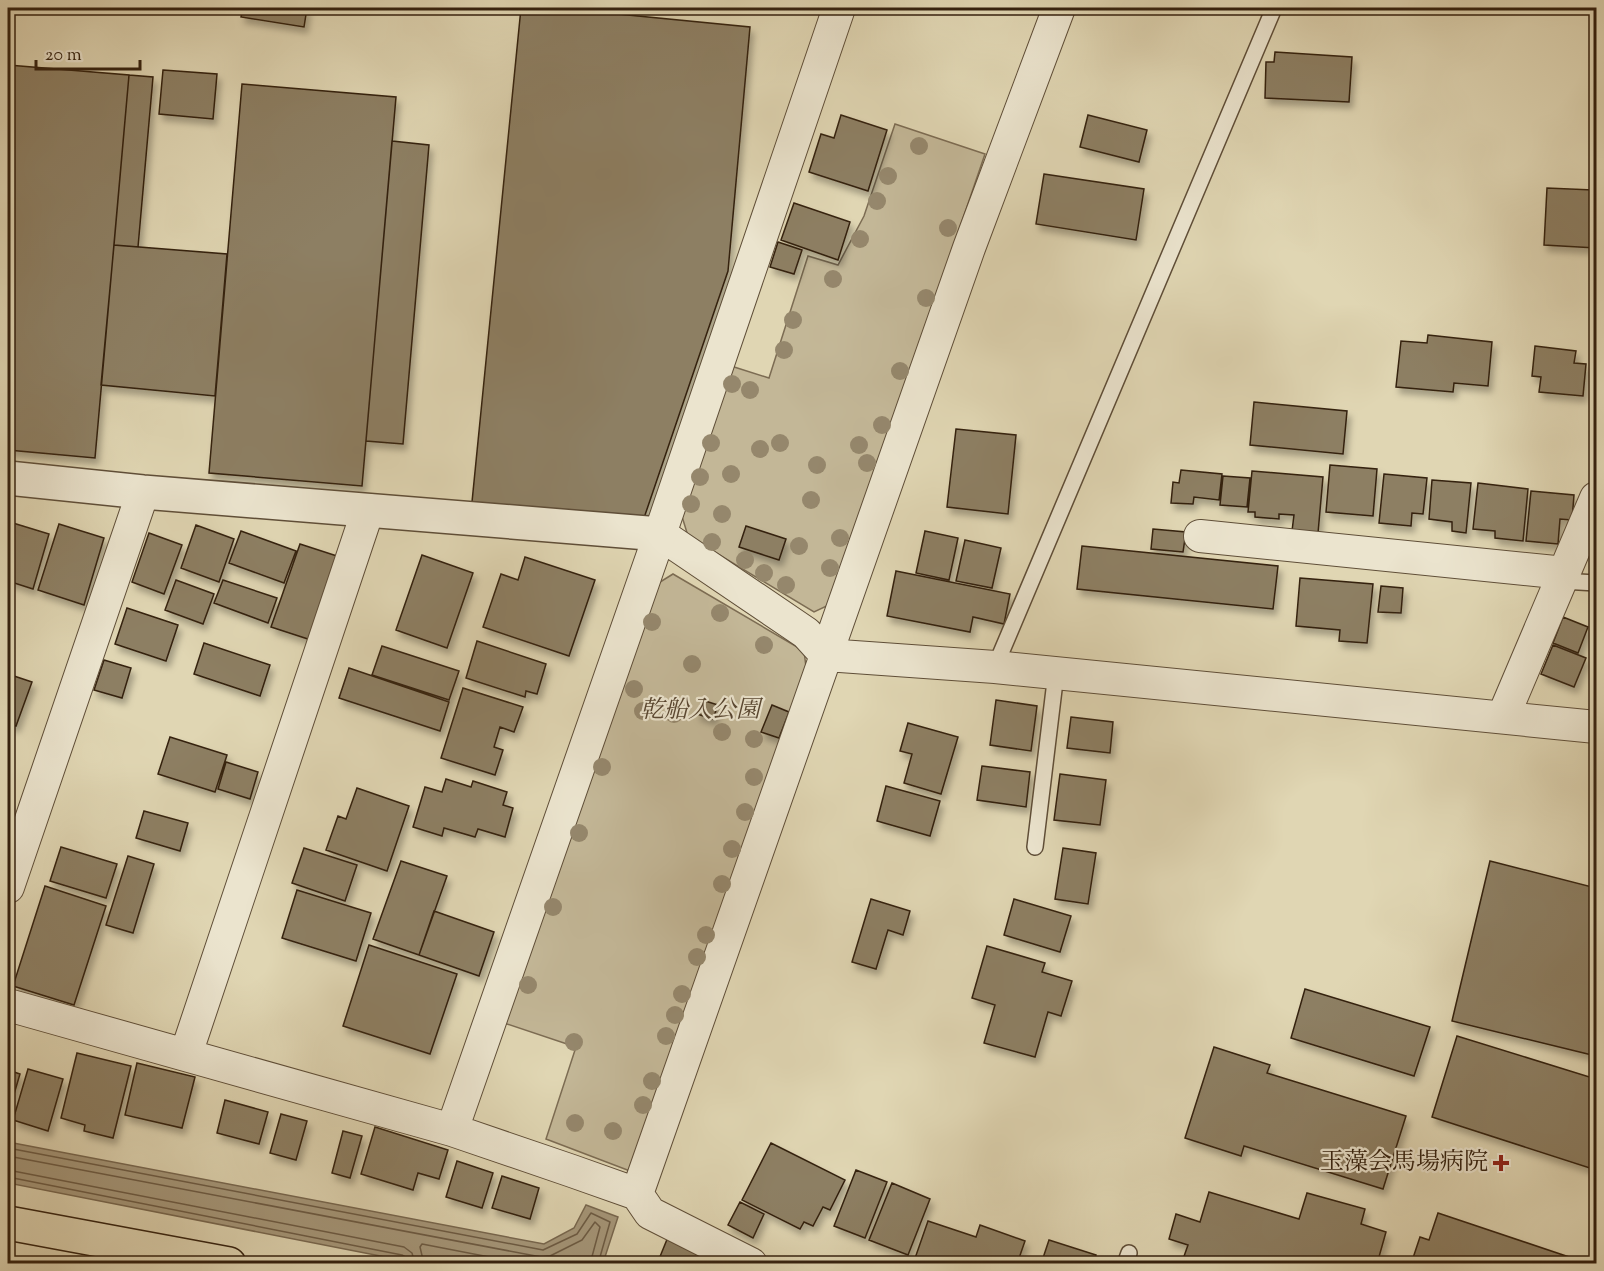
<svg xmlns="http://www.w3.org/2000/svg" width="1604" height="1271" viewBox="0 0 1604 1271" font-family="'Sorts Mill Goudy','Noto Serif JP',serif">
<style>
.green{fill:#c3b797;stroke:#7c6c53;stroke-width:1.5}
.water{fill:#a6987b;stroke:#786850;stroke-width:1.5}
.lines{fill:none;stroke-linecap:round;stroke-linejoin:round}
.shore{stroke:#6d5c45;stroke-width:1.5}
.building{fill:#8d7f64;stroke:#34210f;stroke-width:1.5;filter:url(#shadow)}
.service-casing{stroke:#5f4e38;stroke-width:18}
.minor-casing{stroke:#5f4e38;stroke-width:34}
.tertiary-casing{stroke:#5f4e38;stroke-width:36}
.primary-casing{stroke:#34210f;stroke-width:36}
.service{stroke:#ebe4ce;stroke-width:15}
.minor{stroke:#ebe4ce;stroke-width:32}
.tertiary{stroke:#ebe4ce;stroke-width:33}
.primary{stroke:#e0d6b3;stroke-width:33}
.tree{fill:#95876c}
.poi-dot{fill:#8f2418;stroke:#ebe4ce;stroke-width:2}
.labels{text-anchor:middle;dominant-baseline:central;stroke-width:4.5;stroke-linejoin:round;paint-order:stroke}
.park-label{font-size:24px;font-style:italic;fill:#584631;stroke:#ebe4ce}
.poi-label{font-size:24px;fill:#34210f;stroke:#ebe4ce;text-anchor:end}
</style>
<defs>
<filter id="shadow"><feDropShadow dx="3.5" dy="6" stdDeviation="3" flood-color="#0004"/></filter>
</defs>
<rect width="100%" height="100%" fill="#e0d6b3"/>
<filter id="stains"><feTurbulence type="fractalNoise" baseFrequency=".00333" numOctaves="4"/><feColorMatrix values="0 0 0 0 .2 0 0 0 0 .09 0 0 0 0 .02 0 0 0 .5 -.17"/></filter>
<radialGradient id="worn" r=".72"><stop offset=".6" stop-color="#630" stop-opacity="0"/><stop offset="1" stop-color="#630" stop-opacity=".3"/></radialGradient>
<path class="green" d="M895 124 985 154 831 604 814 612 688 536 680 510 731 366 769 378 808 256 838 265 864 216Z
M673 574 804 651 806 667 630 1171 546 1139 576 1047 504 1023 652 587Z"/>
<path class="water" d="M8 1142 544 1244 574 1228 586 1205 618 1217 603 1263H416L8 1183Z"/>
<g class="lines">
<path class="shore" d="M8 1148 543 1250 577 1234 591 1213 610 1222 598 1264
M8 1156 541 1257 550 1256 582 1240 595 1222 600 1227 590 1264
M8 1170 404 1247 412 1253 415 1264
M8 1177 402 1255 407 1258 408 1264
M424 1264 420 1247 422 1244 526 1264"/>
</g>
<path class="building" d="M243 8H307L304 27 241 17Z
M521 8H556L750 27 728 271 644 518 472 502Z
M1275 52 1352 57 1349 102 1265 98 1266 62H1274Z
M8 65 129 75 95 458 8 450Z
M163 70 217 74 213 119 159 114Z
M129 75 153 77 138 247 114 245Z
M242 84 396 97 362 486 209 473Z
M841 115 887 130 868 191 809 172 821 134 834 138Z
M1088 115 1147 130 1139 162 1080 147Z
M392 141 429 145 403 444 366 441Z
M1044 174 1144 189 1136 240 1036 224Z
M1594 179H1596V248L1544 245 1547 188 1593 190Z
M794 203 850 222 838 260 781 240Z
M778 242 802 250 794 274 770 267Z
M114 245 227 254 215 396 101 385Z
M1428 335 1492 342 1488 386 1454 383 1453 392 1396 387 1401 341 1427 343Z
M1535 346 1576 351 1574 363 1586 364 1583 396 1539 392 1541 377 1532 376Z
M1254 402 1347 411 1343 454 1250 445Z
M956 429 1016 435 1008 514 947 507Z
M1330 465 1377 469 1373 516 1326 512Z
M1181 470 1222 474 1219 500 1194 497 1193 504 1171 503 1173 482 1179 483Z
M1252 471 1323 477 1318 533 1292 531 1294 515 1279 514V519L1255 517V512H1248Z
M1384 474 1427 478 1423 514 1412 513 1411 526 1379 523Z
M1223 476 1250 478 1247 507 1220 505Z
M1432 480 1471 483 1466 533 1452 531V522L1429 519Z
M1478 483 1528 489 1523 541 1495 538V531L1473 529Z
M1531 491 1574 495 1572 520 1560 519 1558 544 1526 541Z
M13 523 49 534 33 589 8 581V541Z
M59 524 104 538 84 605 38 590Z
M196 525 234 539 219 582 181 568Z
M746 526 786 539 779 560 739 547Z
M1153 529 1186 532 1183 552 1151 549Z
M241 531 296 551 284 583 229 563Z
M925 531 958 538 949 580 916 573Z
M149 533 182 545 164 594 132 582Z
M965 540 1001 548 992 588 956 581Z
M300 544 340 557 311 640 271 627Z
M1082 546 1278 566 1273 609 1077 589Z
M422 555 473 573 447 648 396 630Z
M525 557 595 580 569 656 483 627 501 574 518 580Z
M896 571 1010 594 1004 624 973 617 970 632 887 616Z
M1300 578 1373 584 1367 643 1339 641 1340 630 1296 626Z
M176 580 214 594 203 624 165 610Z
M223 580 277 598 268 623 214 603Z
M1381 586 1403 588 1401 613 1378 612Z
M127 608 178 625 166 661 115 644Z
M1563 617 1588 627 1578 653 1553 643Z
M477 641 546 664 537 694 526 691 525 697 466 678Z
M204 643 270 665 260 696 194 674Z
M1553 645 1586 658 1574 687 1541 674Z
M382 646 459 671 449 700 372 675Z
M104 660 131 668 122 698 94 690Z
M349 668 449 702 440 731 339 698Z
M8 674 32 682 16 726 8 724Z
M463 688 523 707 514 732 500 727 494 747 503 750 495 775 441 758Z
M702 700 718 705 713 719 697 714Z
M996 700 1037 706 1031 751 990 745Z
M772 705 789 712 779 738 761 732Z
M1071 717 1113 722 1110 753 1067 748Z
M908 723 958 737 941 794 904 783 912 754 900 751Z
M170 737 227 755 215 792 158 774Z
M226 762 258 772 250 799 218 789Z
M982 766 1030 772 1026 807 977 800Z
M1060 774 1106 780 1100 825 1054 820Z
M446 779 471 787 473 781 507 792 503 805 513 808 505 837 478 829 475 837 444 828 442 836 413 827 425 787 442 792Z
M886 786 940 801 930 836 877 821Z
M357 788 409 806 387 871 326 850 338 816 346 819Z
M144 811 188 823 180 851 136 838Z
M61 847 117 864 106 898 50 881Z
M304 848 357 865 345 901 292 883Z
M1063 848 1096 853 1088 904 1055 899Z
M128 856 154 864 133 933 106 925Z
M401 861 447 876 419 955 373 939Z
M1490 861 1596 888V1056L1452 1021Z
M45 886 106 906 74 1005 13 986Z
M297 890 371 913 356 961 282 938Z
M871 899 910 911 903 935 888 930 876 969 852 962Z
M1014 899 1071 916 1060 952 1004 935Z
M434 911 494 932 479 976 419 955Z
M369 945 457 974 430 1054 343 1026Z
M987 946 1045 963 1042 972 1072 981 1061 1016 1048 1012 1035 1057 984 1043 995 1005 972 998Z
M1305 989 1430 1027 1414 1076 1291 1038Z
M1457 1036 1596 1079V1170L1432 1117Z
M1214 1047 1270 1065 1267 1073 1406 1116 1383 1189 1244 1146 1241 1156 1185 1138Z
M77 1053 131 1066 113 1138 84 1131 85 1125 61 1118Z
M137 1063 195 1077 182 1128 125 1115Z
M28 1069 63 1079 48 1131 13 1120Z
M8 1070 20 1074 9 1111H8Z
M225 1100 268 1112 259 1144 217 1133Z
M281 1114 307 1121 296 1160 270 1153Z
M375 1127 448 1150 439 1179 418 1173 413 1190 361 1174Z
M343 1131 362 1136 350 1178 332 1173Z
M771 1143 845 1180 830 1210 823 1207 813 1226 804 1222 800 1229 742 1200Z
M457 1161 493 1173 482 1208 446 1197Z
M856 1170 887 1182 865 1238 834 1226Z
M502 1176 539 1188 530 1219 492 1208Z
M892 1183 930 1199 908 1255 869 1240Z
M1209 1192 1299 1219 1307 1193 1365 1209 1361 1224 1386 1232 1377 1264 1182 1262 1188 1245 1169 1239 1176 1214 1200 1222Z
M740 1202 764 1214 753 1238 728 1225Z
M1438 1213 1590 1264H1411L1420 1237 1429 1240Z
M928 1221 976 1237 980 1225 1025 1241 1017 1264H967L956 1258 954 1264H913Z
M668 1237 705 1253 701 1264H657Z
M1049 1240 1096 1255 1093 1264H1041Z"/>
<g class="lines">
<g class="service-casing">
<path id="service" d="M1562 581 1596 583
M995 667 1274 8
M1035 847 1056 673
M1125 1264 1129 1253"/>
</g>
<g class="minor-casing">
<path id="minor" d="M660 534 806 633 826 655 995 667 1596 727
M1200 536 1565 573
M1503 717 1596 498
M8 887 143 492
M8 1005 452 1130 572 1171 637 1194 650 1213 751 1264
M186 1054 368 510
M452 1130 660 534 839 8
M637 1194 969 248 1059 8"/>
</g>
<g class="tertiary-casing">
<path id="tertiary" d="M8 478 143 492 660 534"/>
</g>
<g class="primary-casing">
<path id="primary" d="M8 1223 229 1264"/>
</g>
<use href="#service" class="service"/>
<use href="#minor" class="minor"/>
<use href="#tertiary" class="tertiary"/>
<use href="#primary" class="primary"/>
</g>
<g class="tree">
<circle cx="919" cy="146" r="9"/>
<circle cx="888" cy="176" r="9"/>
<circle cx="877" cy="201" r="9"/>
<circle cx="948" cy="228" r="9"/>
<circle cx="860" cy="239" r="9"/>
<circle cx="833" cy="279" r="9"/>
<circle cx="926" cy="298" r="9"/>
<circle cx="793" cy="320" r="9"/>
<circle cx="784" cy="350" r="9"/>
<circle cx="900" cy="371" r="9"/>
<circle cx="732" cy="384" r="9"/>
<circle cx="750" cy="390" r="9"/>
<circle cx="882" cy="425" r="9"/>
<circle cx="711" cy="443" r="9"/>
<circle cx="780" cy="443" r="9"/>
<circle cx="859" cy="445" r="9"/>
<circle cx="760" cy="449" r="9"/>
<circle cx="867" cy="463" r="9"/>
<circle cx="817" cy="465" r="9"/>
<circle cx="731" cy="474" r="9"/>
<circle cx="700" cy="477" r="9"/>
<circle cx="811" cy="500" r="9"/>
<circle cx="691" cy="504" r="9"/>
<circle cx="722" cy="514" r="9"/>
<circle cx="840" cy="538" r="9"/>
<circle cx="712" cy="542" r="9"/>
<circle cx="799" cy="546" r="9"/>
<circle cx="745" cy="560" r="9"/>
<circle cx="830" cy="568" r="9"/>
<circle cx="764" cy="573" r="9"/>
<circle cx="786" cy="585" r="9"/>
<circle cx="720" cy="613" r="9"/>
<circle cx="652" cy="622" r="9"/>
<circle cx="764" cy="645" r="9"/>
<circle cx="692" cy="664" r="9"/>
<circle cx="634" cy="689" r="9"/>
<circle cx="643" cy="711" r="9"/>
<circle cx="674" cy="714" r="9"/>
<circle cx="722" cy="732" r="9"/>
<circle cx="754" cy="739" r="9"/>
<circle cx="602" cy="767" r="9"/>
<circle cx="754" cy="777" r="9"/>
<circle cx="745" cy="812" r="9"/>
<circle cx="579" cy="833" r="9"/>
<circle cx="732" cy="849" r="9"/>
<circle cx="722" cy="884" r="9"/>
<circle cx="553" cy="907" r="9"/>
<circle cx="706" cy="935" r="9"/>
<circle cx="697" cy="957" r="9"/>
<circle cx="528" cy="985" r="9"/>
<circle cx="682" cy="994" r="9"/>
<circle cx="675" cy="1015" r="9"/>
<circle cx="666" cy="1036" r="9"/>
<circle cx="574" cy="1042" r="9"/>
<circle cx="652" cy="1081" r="9"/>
<circle cx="643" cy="1105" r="9"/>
<circle cx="575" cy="1123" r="9"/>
<circle cx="613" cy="1131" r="9"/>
</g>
<path class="poi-dot" d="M1498 1154h6v6h6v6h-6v6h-6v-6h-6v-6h6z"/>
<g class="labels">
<g class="park-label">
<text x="700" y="711">乾船入公園</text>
</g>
<g class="poi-label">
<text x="1488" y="1163">玉藻会馬場病院</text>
</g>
</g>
<rect width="1604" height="1271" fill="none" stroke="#e0d6b3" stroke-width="30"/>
<rect x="9" y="9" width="1586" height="1253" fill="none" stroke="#34210f" stroke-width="3"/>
<rect x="15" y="15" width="1574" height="1241" fill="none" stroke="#34210f" stroke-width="1.5"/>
<path d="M36 60v9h104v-9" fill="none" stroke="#34210f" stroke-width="3"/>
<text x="45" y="60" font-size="18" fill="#34210f" stroke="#ebe4ce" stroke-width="4.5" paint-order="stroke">20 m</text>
<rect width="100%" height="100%" filter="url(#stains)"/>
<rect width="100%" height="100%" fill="url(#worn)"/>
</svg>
